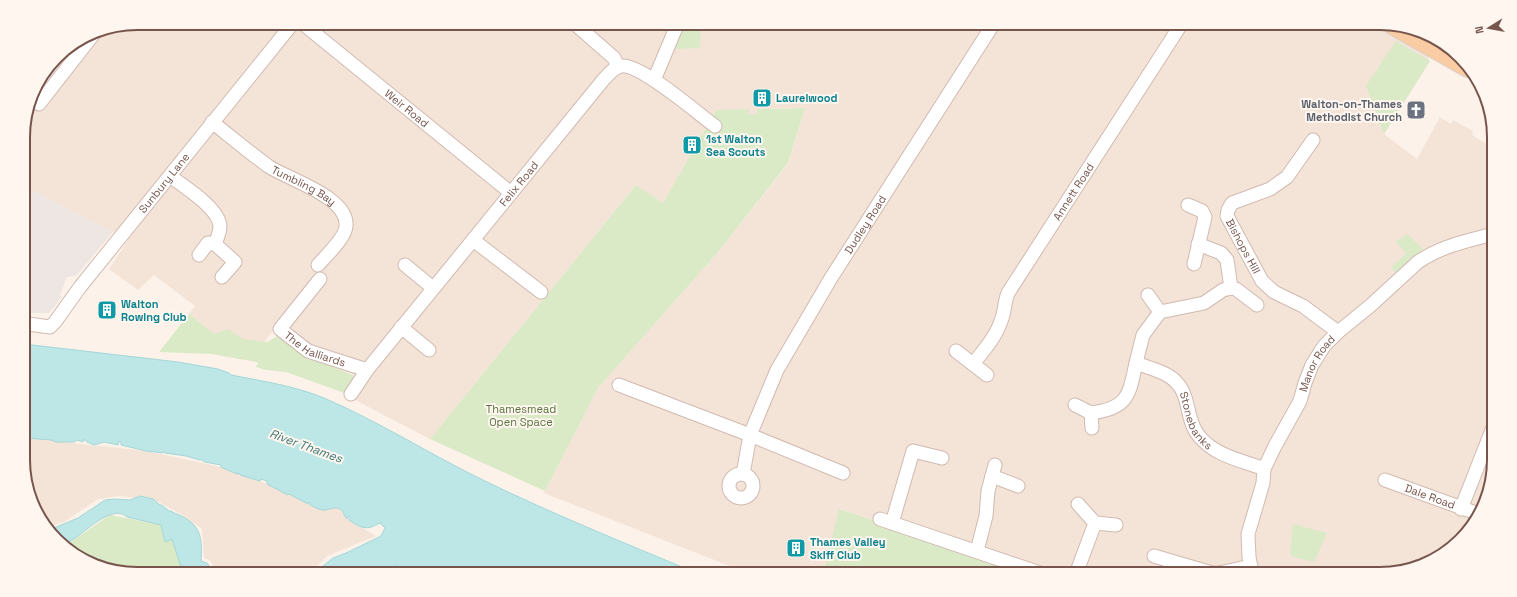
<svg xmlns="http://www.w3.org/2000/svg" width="1517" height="597" viewBox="0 0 1517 597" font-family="'Space Grotesk',sans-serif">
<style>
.residential{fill:#f4e3d7}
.industrial{fill:#ede6e2}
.green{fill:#daeac7}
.water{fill:#bde6e6;stroke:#a3d7d8}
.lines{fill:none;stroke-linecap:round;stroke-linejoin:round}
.street-casing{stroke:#d1bab1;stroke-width:15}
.primary-casing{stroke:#d9cfcd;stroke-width:22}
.street{stroke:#fff;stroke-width:13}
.primary{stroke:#f9cca3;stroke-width:20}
.labels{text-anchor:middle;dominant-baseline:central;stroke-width:4;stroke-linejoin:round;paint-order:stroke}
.culture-label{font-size:11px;font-weight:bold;fill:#0d838f;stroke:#fff6ef;text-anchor:start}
.worship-label{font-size:11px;font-weight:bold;fill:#5b616d;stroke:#fff6ef;text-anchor:end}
.street-label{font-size:11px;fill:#77554c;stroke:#fff6ef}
.park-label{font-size:11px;fill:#587641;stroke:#fff6ef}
.water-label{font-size:12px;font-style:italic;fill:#407a7b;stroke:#fff6ef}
.rim{fill:none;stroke:#77554c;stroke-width:2}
</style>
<rect width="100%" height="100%" fill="#fcf2e9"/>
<path class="residential" d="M137 23H1380L1409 28 1430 61 1384 134 1417 159 1440 117 1451 124 1453 120 1473 131 1472 135 1493 148 1494 460 1488 497 1449 550 1387 574H1031L947 544 840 509 823 574H750L544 493 598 388 719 251 788 164 805 108 757 109V114H749V110H716L663 203 636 185 430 439 357 401 345 389 355 375 306 356 273 331 263 343 269 364 212 354 214 334 189 314 195 306 154 275 138 290 109 269 128 240 24 186 23 130 33 94 37 92 94 32Z
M25 438 146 451 221 467 267 484 317 508H338L349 520 376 536 327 556 316 567 248 574H223L217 573 210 560 204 558 202 529 181 514 155 500 119 496 98 499 64 522 47 527 25 482Z
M397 566 408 569 416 574H351Z"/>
<path class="industrial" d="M84 38 42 93 33 94 35 87 62 52Z
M24 186 113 232 76 276 67 277 60 295 62 297 49 313H24Z"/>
<path class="green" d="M685 23H701L700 48 674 49Z
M1396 41 1430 61 1384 134 1366 86Z
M805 108 788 163 719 251 598 388 545 491 430 439 636 185 663 203 716 110 749 109V114H757V109Z
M1407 234 1423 249 1396 273 1391 267 1406 254 1396 242Z
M189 314 214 334 228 329 243 339 267 342 279 335 306 356 355 376 344 393 286 372 266 370 256 367 258 363 257 362 212 354 159 352Z
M839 509 947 544 1031 574H823Z
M110 515 161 525 165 542 172 539 180 564 188 574H137L100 568 64 543 72 541Z
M1293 524 1327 533 1314 562 1291 556 1290 553Z"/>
<path class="water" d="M24 344 178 362 218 369 229 373 231 375C262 381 295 386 324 398 380 422 431 455 485 481 555 515 627 544 699 574H416L408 569 397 566 351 574H272L317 569 323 566 333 558 346 553 381 536 385 528 380 523C366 531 361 528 349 520L350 518 349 516 347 519C345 517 344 513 342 511 336 504 329 511 322 510 318 509 314 507 310 505V503L309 502 308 504 289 494 288 495 267 484V481L261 479 260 481 240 475V474L237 473V474L221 467V465L205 462 200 459V460L186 456 165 453 164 451 163 453 146 451 121 445V442L119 441 118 445 104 442 94 445 87 442 86 440H83V442L77 440 75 442H56L51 440 25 438Z
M140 496 153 499 160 505H162L169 511H171C175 514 181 515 185 518 203 528 202 544 201 561L207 563 215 574H188L180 564 172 539 165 542 161 525 127 517C114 504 88 529 78 536 74 539 69 542 64 544L51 535 49 530 78 518 105 500 114 499 130 500Z"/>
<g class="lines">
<g class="street-casing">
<g id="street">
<path id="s1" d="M302 23 511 193"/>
<path d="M574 23 614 58 618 67"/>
<path d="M654 80 678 23"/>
<path d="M39 104 96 31"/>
<path id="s2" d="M212 122C231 137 249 152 268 166 287 179 349 197 346 226 346 237 325 257 318 265"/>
<path id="s3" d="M1313 140 1287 177 1270 189 1232 203 1228 210 1227 216 1262 281 1274 292 1303 306 1338 332"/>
<path d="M170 176C183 186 219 208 220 226 220 232 217 239 215 244L208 243 199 255"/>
<path d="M1188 205 1202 211 1205 217 1194 264"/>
<path d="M473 240 541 292"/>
<path d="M215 244 235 262 222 277"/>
<path d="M1198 244 1221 253 1227 260 1231 288"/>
<path d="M405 265 433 288"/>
<path id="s4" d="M320 279 280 329 308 351 367 370"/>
<path d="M1148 295 1160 312"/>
<path id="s5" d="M28 324 50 327 55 322 80 287 293 23"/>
<path d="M401 327 429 350"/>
<path d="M956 351 987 375"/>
<path d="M1136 363 1143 335 1160 312 1204 303 1223 290 1231 288 1236 289 1257 305"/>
<path id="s6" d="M973 364C983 351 996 337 1001 321 1005 312 1004 303 1008 293L1182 23"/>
<path d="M619 385 750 435 843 473"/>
<path id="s7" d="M351 394 367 370 604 79C609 74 614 67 621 66 640 63 697 113 715 126"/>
<path d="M1075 405 1091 413"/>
<path id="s8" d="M1092 428 1091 413C1128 408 1129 396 1136 363 1149 368 1168 372 1177 383 1190 396 1186 421 1199 436 1215 456 1241 460 1264 469"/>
<circle cx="741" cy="486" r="12"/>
<path id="s9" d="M743 474 750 435 777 370 831 278 994 23"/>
<path d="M992 476 1018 486"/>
<path id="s10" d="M1385 480 1476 513"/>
<path d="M1078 504 1095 523 1116 525"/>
<path d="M1461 509 1494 425"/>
<path d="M880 519 1043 574"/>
<path d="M892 523 913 451 942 458"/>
<path d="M977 551 986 516 988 491 995 465"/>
<path d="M1154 556 1212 573H1219L1251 566"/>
<path d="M1076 574 1095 523"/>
<path id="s11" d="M1252 574 1249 557 1248 534 1263 483 1264 469 1275 446 1300 401 1305 383 1312 365 1324 346 1338 332 1370 306 1418 262C1441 246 1467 241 1493 234"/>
</g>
</g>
<g class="primary-casing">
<path id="primary" d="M1394 25 1468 67"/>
</g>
<use href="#street" class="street"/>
<use href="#primary" class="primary"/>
</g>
<defs>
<g id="building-square" transform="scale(1)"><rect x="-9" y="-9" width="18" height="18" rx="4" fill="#0f9aa8" stroke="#fff6ef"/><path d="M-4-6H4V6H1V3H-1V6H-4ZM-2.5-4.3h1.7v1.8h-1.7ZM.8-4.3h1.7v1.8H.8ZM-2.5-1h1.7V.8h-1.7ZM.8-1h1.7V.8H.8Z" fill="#fff"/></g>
<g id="church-square" transform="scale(1)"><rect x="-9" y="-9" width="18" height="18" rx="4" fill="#6b7280" stroke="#fff6ef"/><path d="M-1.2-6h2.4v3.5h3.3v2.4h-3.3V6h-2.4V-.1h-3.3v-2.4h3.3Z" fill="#fff"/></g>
</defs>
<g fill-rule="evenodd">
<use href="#building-square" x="762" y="98"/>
<use href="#church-square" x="1416" y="110"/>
<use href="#building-square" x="692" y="145"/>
<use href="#building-square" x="107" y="310"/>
<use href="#building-square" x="796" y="548"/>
</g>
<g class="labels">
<g class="culture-label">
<text x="776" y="98">Laurelwood</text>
<text x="706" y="139">1st Walton<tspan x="706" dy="13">Sea Scouts</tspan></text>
<text x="121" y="304">Walton<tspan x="121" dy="13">Rowing Club</tspan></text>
<text x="810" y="542">Thames Valley<tspan x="810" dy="13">Skiff Club</tspan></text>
</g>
<g class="worship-label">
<text x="1402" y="104">Walton-on-Thames<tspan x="1402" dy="13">Methodist Church</tspan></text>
</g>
<g class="street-label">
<text stroke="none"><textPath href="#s1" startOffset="135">Weir Road</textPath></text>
<text stroke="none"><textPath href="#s5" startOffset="206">Sunbury Lane</textPath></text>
<text stroke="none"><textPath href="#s7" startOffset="269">Felix Road</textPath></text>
<text stroke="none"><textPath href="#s2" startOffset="112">Tumbling Bay</textPath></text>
<text stroke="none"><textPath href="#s6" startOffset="201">Annett Road</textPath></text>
<text stroke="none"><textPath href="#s9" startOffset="280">Dudley Road</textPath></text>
<text stroke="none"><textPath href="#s3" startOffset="155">Bishops Hill</textPath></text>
<text stroke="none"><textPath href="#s4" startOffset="105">The Halliards</textPath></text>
<text stroke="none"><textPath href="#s11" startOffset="226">Manor Road</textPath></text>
<text stroke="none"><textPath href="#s8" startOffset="179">Stonebanks</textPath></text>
<text stroke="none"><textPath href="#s10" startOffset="48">Dale Road</textPath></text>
</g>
<g class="park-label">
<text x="521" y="409">Thamesmead<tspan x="521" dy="13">Open Space</tspan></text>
</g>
<g class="water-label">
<text transform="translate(306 446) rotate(20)">River Thames</text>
</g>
</g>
<path d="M0 0H1517V597H0ZM137 30H1380A107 107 0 0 1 1487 137V460A107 107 0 0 1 1380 567H137A107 107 0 0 1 30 460V137A107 107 0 0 1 137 30Z" fill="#fff6ef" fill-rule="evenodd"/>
<path class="rim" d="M137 30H1380A107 107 0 0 1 1487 137V460A107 107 0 0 1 1380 567H137A107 107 0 0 1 30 460V137A107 107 0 0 1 137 30Z"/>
<g transform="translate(1489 28) rotate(259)" stroke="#fff6ef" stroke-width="3" paint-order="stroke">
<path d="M0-3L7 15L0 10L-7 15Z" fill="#77554c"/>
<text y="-6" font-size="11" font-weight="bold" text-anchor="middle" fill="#77554c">N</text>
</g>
</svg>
